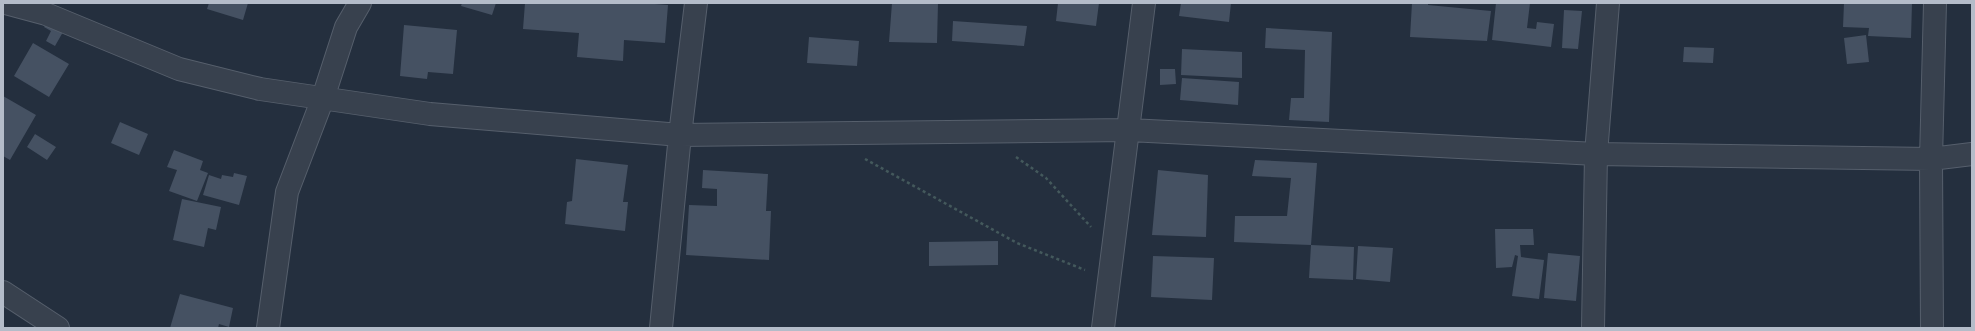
<svg xmlns="http://www.w3.org/2000/svg" width="1975" height="331" viewBox="0 0 1975 331" font-family="'Asap Condensed',sans-serif">
<style>
.building{fill:#455162}
.lines{fill:none;stroke-linecap:round;stroke-linejoin:round}
.minor-casing{stroke:#565f6c;stroke-width:24}
.path{stroke:#44595c;stroke-width:2.5;stroke-dasharray:3 3;stroke-linecap:butt}
.minor{stroke:#38414e;stroke-width:22}
</style>
<rect width="100%" height="100%" fill="#242f3e"/>
<path class="building" d="M209 3H248L243 20 207 9Z
M462 3H496L492 15 461 6Z
M525 3H642L668 5 665 43 624 40 623 61 577 57 579 33 523 29Z
M892 3H938L937 43 889 42Z
M1058 3H1099L1096 26 1056 21Z
M1181 3H1231L1229 22 1179 16Z
M1412 3H1428V5L1491 11 1487 41 1410 37Z
M1496 3H1530L1527 28 1536 29 1537 22 1554 24 1551 47 1492 40Z
M1844 3H1912L1911 38 1868 36 1869 28 1843 27Z
M1564 10 1582 11 1578 49 1562 48Z
M953 21 1027 26 1024 46 952 41Z
M47 23 63 32 55 46 46 41 51 31 44 27Z
M404 25 457 30 453 74 428 72 427 79 400 76Z
M1266 28 1332 32 1329 122 1289 120 1291 98H1304L1305 50 1265 48Z
M1866 35 1869 62 1847 64 1844 38Z
M809 37 859 41 857 66 807 63Z
M33 43 69 64 49 97 14 76Z
M1684 47 1714 48 1713 63 1683 62Z
M1182 49 1242 52V78L1181 75Z
M1160 69H1175L1176 84 1160 85Z
M1182 78 1239 82 1238 105 1180 100Z
M3 96 36 115 10 160 3 156Z
M120 122 148 134 139 155 111 143Z
M35 134 56 147 47 160 27 147Z
M174 150 203 161 200 170 208 173 197 201 169 191 177 170 167 167Z
M576 159 628 165 623 202H628L625 231 565 224 567 202 572 201Z
M1255 160 1317 163 1311 245 1234 242 1235 216H1287L1291 178 1252 176Z
M703 170 768 174 766 211H771L769 260 686 255 689 205 717 206V189L702 188Z
M1158 170 1208 175 1206 237 1152 235Z
M234 173 247 176 239 205 203 195 209 175 221 179 222 175 233 177Z
M182 199 221 207 216 230 208 228 204 247 173 240Z
M1495 229H1533L1534 245H1520L1521 257 1544 260 1539 299 1512 296 1518 256 1515 255 1512 267 1496 268Z
M998 241V265L929 266V242Z
M1311 245 1354 247 1353 280 1309 278Z
M1358 246 1393 248 1390 282 1356 279Z
M1548 253 1580 256 1576 301 1544 298Z
M1153 256 1214 258 1212 300 1151 297Z
M180 294 233 308 229 327 219 324 218 328H170Z"/>
<g class="lines">
<g class="minor-casing">
<path id="minor" d="M5 3 46 14 179 69 260 89 430 114 680 135 1129 130 1596 154 1931 159 1972 154
M3 292 58 328
M268 328 287 192 323 98 346 27 360 3
M661 328 680 135 696 3
M1103 328 1144 3
M1593 328 1596 154 1608 3
M1932 328 1931 159 1935 3"/>
</g>
<path class="path" d="M1016 157 1046 178 1091 227
M865 159 1017 243 1085 270"/>
<use href="#minor" class="minor"/>
</g>
<rect width="1975" height="331" fill="none" stroke="#b4bcc9" stroke-width="8"/>
</svg>
